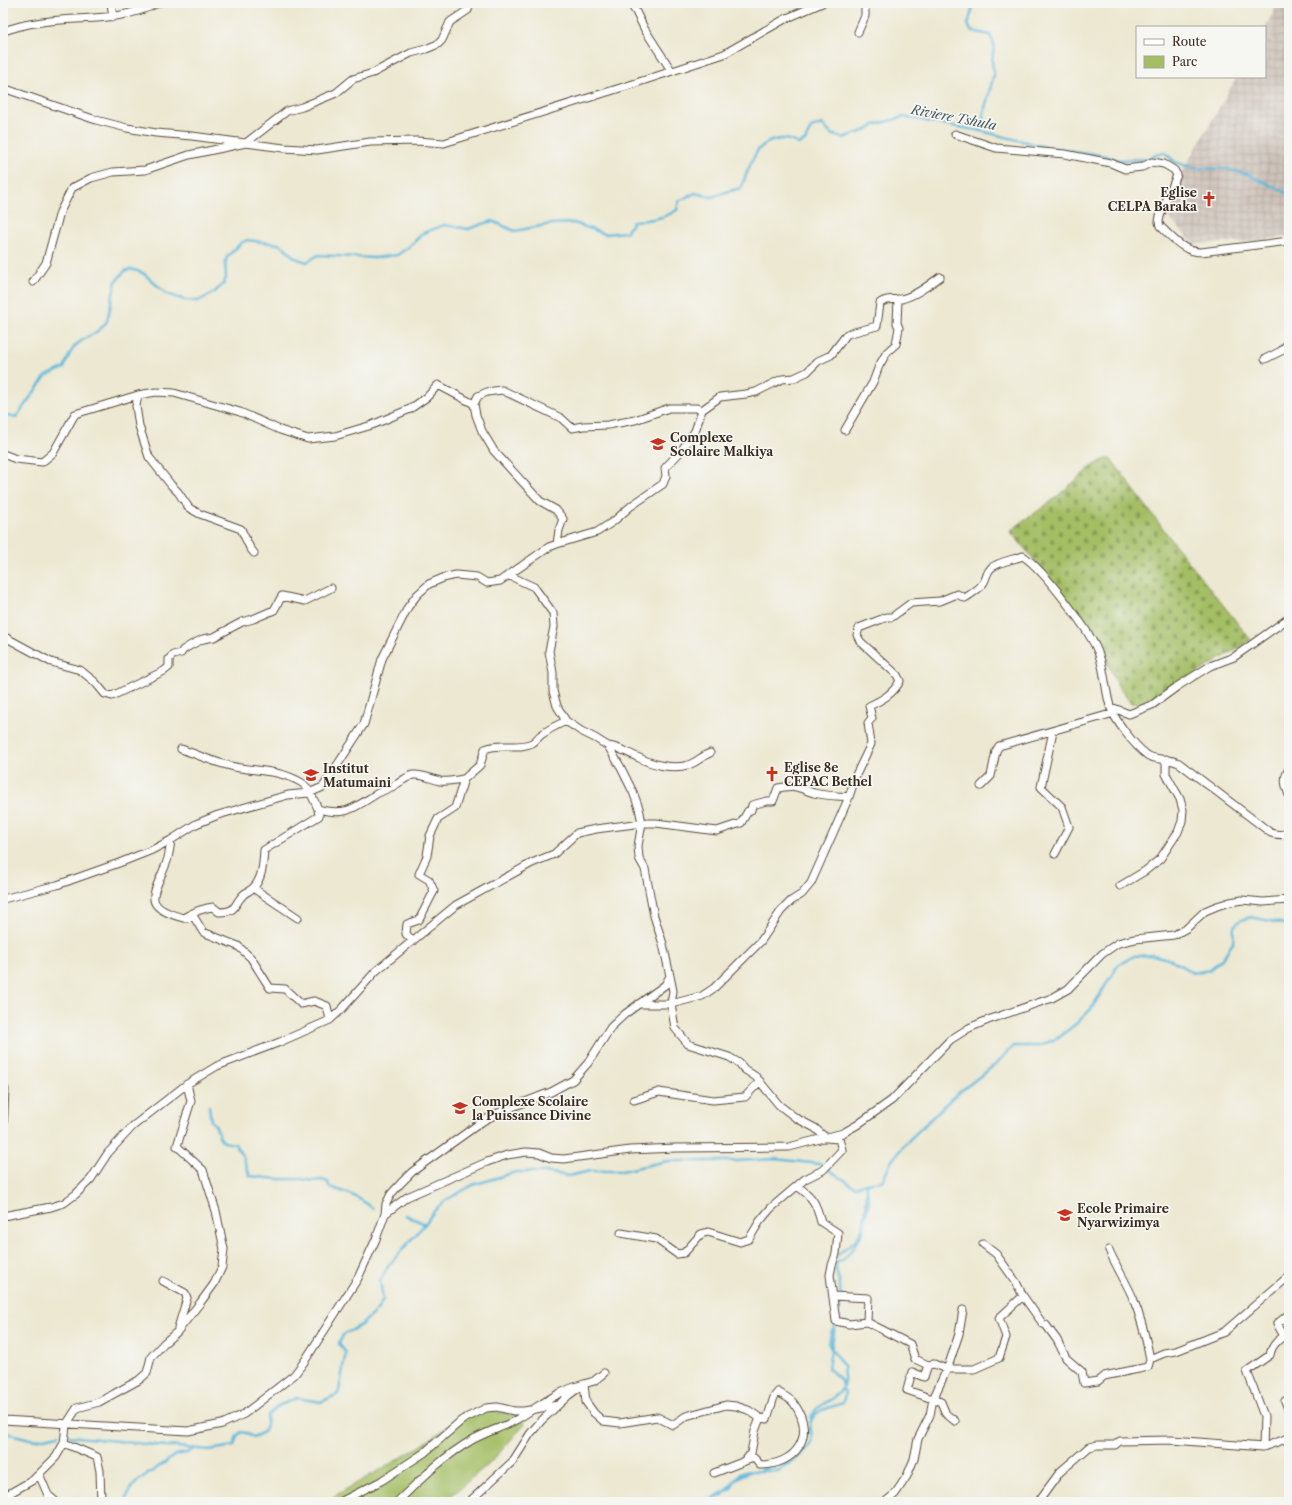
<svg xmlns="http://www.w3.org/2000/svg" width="1292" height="1505" viewBox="0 0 1292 1505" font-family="'Libre Caslon Text',serif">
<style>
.industrial{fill:url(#industrial-grid)}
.green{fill:#a3be64;stroke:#6f7441}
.cemetery{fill:url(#cemetery-stones);stroke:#6f7441}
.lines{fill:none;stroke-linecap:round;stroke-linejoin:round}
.stream{stroke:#5eb7db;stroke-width:2.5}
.minor-casing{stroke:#564639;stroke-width:9}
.minor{stroke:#fff;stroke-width:7}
.labels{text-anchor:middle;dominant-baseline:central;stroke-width:3.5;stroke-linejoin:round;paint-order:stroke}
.poi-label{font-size:12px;font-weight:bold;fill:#3b2a1e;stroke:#f6f6f2;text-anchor:start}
.water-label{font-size:13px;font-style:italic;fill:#475b60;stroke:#f6f6f2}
</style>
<defs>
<pattern id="industrial-grid" width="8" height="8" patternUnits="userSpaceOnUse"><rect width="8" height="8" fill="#cdc2b9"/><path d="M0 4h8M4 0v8" fill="none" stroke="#b1a79f"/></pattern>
<pattern id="cemetery-stones" width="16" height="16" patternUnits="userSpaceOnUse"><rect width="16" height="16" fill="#a3be64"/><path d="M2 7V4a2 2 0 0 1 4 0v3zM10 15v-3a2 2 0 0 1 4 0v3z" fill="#869b52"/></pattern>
</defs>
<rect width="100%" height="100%" fill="#f6f6f2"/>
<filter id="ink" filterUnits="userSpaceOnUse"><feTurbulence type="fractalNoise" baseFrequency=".025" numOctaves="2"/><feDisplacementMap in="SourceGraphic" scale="8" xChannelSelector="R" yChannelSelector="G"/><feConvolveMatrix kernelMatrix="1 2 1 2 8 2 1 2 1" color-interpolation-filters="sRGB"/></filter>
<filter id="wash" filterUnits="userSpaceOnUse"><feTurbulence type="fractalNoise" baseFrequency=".012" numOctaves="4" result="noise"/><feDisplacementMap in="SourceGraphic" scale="16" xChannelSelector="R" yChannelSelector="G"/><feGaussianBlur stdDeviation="0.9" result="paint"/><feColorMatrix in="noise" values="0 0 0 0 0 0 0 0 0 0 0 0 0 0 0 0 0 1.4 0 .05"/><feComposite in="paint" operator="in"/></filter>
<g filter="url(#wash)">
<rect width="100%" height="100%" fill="#ece8d1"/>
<path class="industrial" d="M1278 3H1289V236L1257 241 1194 244 1168 217 1181 174 1237 77H1265V28Z"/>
<path class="green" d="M486 1411 518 1414 525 1424 494 1459 444 1502H324L421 1446 452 1423Z"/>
<path class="cemetery" d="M1105 459H1111L1176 546 1251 640 1147 704 1131 703 1119 688 1090 626 1010 531 1053 500 1092 466Z"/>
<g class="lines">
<path class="stream" d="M974 3 968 24 971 31 990 35 994 44 992 62 994 74 984 112 981 131
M3 414 16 417 46 376 64 368C67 360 70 351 76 345 86 336 100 333 107 321L116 281 125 271 131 269 143 273 167 294 185 300 198 301 215 292 224 283 226 278 225 263 227 257 241 243 247 240 278 244 284 247 295 258 307 262 318 255 374 258 397 255 409 247 423 233 444 225 468 229 492 221 515 231 551 224 574 223 605 234 626 232 634 221C649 220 663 219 677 210L679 201 695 193 712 197 726 192 741 188C745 178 753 154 760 148 771 138 786 136 798 144L805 141 811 128 822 124 831 134 843 138 864 131 875 125 903 117 981 131 1042 146 1101 155 1119 160 1146 159 1164 152 1175 162 1193 168 1226 169 1247 174 1289 194
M209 1106 211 1121 216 1126 220 1138 224 1142 235 1144 243 1157 250 1176 277 1179H302L313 1181 322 1180 328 1182 329 1187C346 1192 360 1197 373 1209
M405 1215 425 1224
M838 1255C844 1249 852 1244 857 1238 865 1227 867 1206 866 1192
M838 1314C840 1304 842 1292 839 1281 837 1271 835 1274 837 1262L842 1261 850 1252 863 1232 869 1200 866 1183
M811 1419C814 1400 847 1402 844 1376 843 1373 844 1369 843 1366 841 1361 832 1351 829 1345L831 1334 833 1329
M3 1432 34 1440 59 1435
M69 1436 155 1445 209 1450 234 1446 237 1436 241 1432 246 1433 253 1437 264 1432 268 1415 278 1406 297 1398 321 1402 338 1394C342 1381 342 1367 346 1353L339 1344 343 1335 361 1325 378 1309 383 1299 380 1281 389 1265 425 1224 434 1211 446 1200 473 1185 516 1172H545L569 1176 590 1171H622L667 1161H736L775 1159 820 1164 855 1187 866 1183 882 1181 891 1162 905 1144 953 1097 996 1064 1013 1046H1039L1058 1038 1077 1023 1091 1009 1118 965 1134 956 1153 955 1172 960 1193 973 1209 970 1221 960 1233 943 1234 926 1241 920 1251 917 1289 925
M805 1438 809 1428
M761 1469 785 1464 790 1459
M713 1498 721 1493 731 1489C735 1479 737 1473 749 1471
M125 1502 130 1489 140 1479 166 1462 175 1455 187 1453 194 1449
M704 1502 722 1496 736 1479 752 1471H778L793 1462 810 1445 812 1439 810 1423 815 1414 822 1410 843 1403 845 1393 842 1387 841 1380 828 1368 836 1321"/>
</g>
</g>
<g filter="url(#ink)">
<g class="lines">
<g class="minor-casing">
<path id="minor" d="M111 3 113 17
M630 3 636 12 645 30 671 70
M3 31C14 28 25 24 36 23 79 15 116 24 158 3
M858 32 865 16V3
M3 88 96 120 127 128 156 133 192 136 284 148 317 150 370 142 417 141 444 143 633 84 724 54 785 19 822 3
M955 134 996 148 1065 154 1111 163 1125 169 1142 167 1152 162 1164 164 1174 170 1177 175 1160 216 1159 222 1160 226C1172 237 1183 252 1201 252L1289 241
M33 282 46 263 60 212 72 188 91 178 113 172 145 170 189 155 246 143 287 111 302 107 336 93 353 79 373 73 411 53 426 49 438 44 442 40 450 22 468 10 470 3
M1265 359 1281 351 1289 342
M138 395 136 406 139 426 149 457 171 485 178 492 189 508 200 514 241 529 250 548 254 553
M845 430 873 382 879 366 887 352 896 344 899 328 897 323 898 299
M3 454 16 459 42 462 53 453 75 414 138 395 156 392 174 393 240 412 280 430 308 439 335 436 372 425 410 409 427 397 438 385 474 404
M557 544 559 530 563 519 556 510 540 501 494 451 482 431 476 415 474 404 478 396 487 392 502 390 561 418 572 428 583 426 608 425 635 420 669 408H696L702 410
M508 575 534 587 553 613 554 627 549 651 553 673V691L557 706 566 721 581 731 595 738 608 746 620 766 633 792 639 808 642 823 638 846 639 858 645 869 654 916 663 944 670 976 673 991 671 1004 675 1028 688 1044 729 1057 739 1063 744 1069 756 1077 779 1105 796 1118 815 1128 826 1138 839 1139 842 1150 823 1170 805 1179 771 1208 760 1221 749 1239 740 1242 708 1232 701 1234 684 1253 677 1254 656 1239 621 1233
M3 636 51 662 80 670 95 682 105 694 112 696 164 671 169 667V659L173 655 181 653 183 650 191 645 203 639 214 637 242 622 253 619 274 610 282 596 305 601 331 588
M3 646V662
M1111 707 1129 714 1152 705 1178 686 1210 666 1234 657 1289 618
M1053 731 1041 787 1062 807 1069 827 1055 854
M608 746C621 748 626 752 637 757 651 764 672 770 688 765 696 763 702 756 710 753
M181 749C201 756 220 765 240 768 262 771 283 771 302 783 308 786 315 802 318 809 347 817 355 807 378 793 384 790 391 788 397 784 402 781 408 776 413 775 423 774 431 779 440 781 448 782 456 780 464 779
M1289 769C1283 778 1285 785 1289 795
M981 786 991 776 996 751 999 746 1114 713
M171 840C170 848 169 857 166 864 154 895 140 906 183 918 192 913 202 908 213 907L219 912C238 912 233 905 243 895 246 892 250 891 253 888 263 878 263 863 264 850L319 816 318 809
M1120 886 1145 871 1160 859 1178 832 1182 821 1183 810 1180 799 1166 774V759
M253 888 298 918
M3 899 57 885 119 863 152 850 171 840 196 824 218 815 288 795 309 793 323 787 364 724 382 659 408 607 417 595 429 584 443 578 456 575 477 577 487 583 500 581 549 547 557 544 597 532 614 521 631 506 663 484 666 476 665 468 681 451 695 431 702 410 720 397 746 394 756 392 782 379 794 378 807 372 818 361 831 355 847 334 877 326 880 303C889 297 893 301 901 299 915 296 929 285 940 277
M185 918 194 917 203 932 238 946 251 958 270 988 285 989 301 1004 314 1001 327 1006 330 1020
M413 941 406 934 407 924 419 920 434 891 429 880 419 874 427 856 430 836 438 819 455 808 464 779 480 765 485 749C500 742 518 750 532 743 535 742 538 737 541 735 549 729 557 725 566 721
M638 1004H671L702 996 714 988 761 941 781 911 791 901 802 894 811 883 849 797 856 775 871 744 868 723 872 718 869 706C882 700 893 694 900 681L897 675 860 641 857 635 859 628 887 617H892L911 603 940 601 957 594 965 598C971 594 980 589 984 582 987 577 986 573 991 568 1000 561 1012 560 1023 556 1043 569 1092 633 1099 655 1105 672 1105 689 1110 706 1115 721 1134 745 1147 755 1156 761 1169 758 1179 763L1271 833C1277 835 1283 836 1289 832
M634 1100 659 1092 713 1100 745 1097 760 1081
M3 1131 5 1089
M797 1186C813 1197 816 1203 821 1222L838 1233 836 1254 832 1265 830 1275 836 1321 849 1324 867 1322
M385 1214 407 1197 487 1162 507 1155 526 1152 539 1153 551 1158 564 1159 630 1150 676 1148 789 1147 843 1133 857 1125 892 1100 950 1040 969 1028 988 1020 1052 998 1068 989 1102 954 1118 943 1135 939 1174 935 1187 928 1205 911 1217 906 1230 902 1242 900 1263 902 1289 900
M3 1216 51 1207 64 1203 76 1194 91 1179 108 1153 133 1126 187 1084 217 1066 280 1042 330 1020 342 1009 376 971 456 905 532 863 554 854 577 833 596 829 642 823H656L717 831 741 823 748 811 751 810 752 805 767 801H773L778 788C796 784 798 788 814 793 825 796 838 796 849 797
M983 1244 996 1254 1016 1282 1023 1296 1043 1324 1046 1325 1057 1340 1066 1358 1082 1372 1084 1383 1098 1381 1104 1376 1148 1367 1150 1359 1164 1353 1176 1351 1224 1332 1289 1276
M1109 1250C1116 1266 1126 1282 1133 1298 1141 1318 1146 1338 1150 1359
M163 1281 185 1293 187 1298 178 1328
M833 1296 868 1298 867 1322 910 1344 915 1359 928 1365 924 1377 912 1372 907 1390 941 1402 946 1414 955 1421
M1284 1336 1277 1324 1289 1314
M928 1365 934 1364 946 1369H974L999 1358 1006 1337 999 1318 1023 1296
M1285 1401 1289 1411
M3 1420 188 1431 222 1424 244 1414 294 1375 304 1362 358 1278 376 1239 385 1214 386 1204 391 1194 401 1183 412 1172 427 1161 483 1121 502 1111 551 1092 573 1080 588 1063 611 1027 625 1014 665 985 670 976
M64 1443 97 1457 100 1471 101 1502
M1263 1447 1264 1416 1247 1371 1270 1355C1272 1344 1279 1339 1289 1333
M714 1473 745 1461 751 1453 755 1431 760 1418
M39 1474 48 1495 56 1502
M3 1497 33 1480 56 1457 64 1443 66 1425 77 1408 99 1402 139 1380 147 1373 151 1357 164 1343 177 1332 200 1303 214 1284 222 1267 224 1249 216 1211 203 1170 177 1146 191 1101 187 1084
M340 1502 381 1481 424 1453 462 1420 486 1408 497 1407 514 1411H524L558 1405
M397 1502C420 1480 444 1456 472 1440 486 1432 501 1428 514 1421 539 1407 556 1391 584 1384L586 1402 594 1413 603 1421 620 1423 657 1417 673 1425 686 1416 726 1405 736 1406 748 1410 760 1418 767 1419 774 1397 778 1392C784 1396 792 1399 795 1405 816 1436 796 1465 760 1465L754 1458 745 1461
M469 1502 513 1461 530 1434 541 1421 569 1395 584 1384 594 1381 604 1373
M885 1502 895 1494 907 1476 914 1459 918 1439 930 1415 933 1399 948 1367 959 1334 963 1310
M1038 1502 1060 1472 1089 1447 1097 1445H1115L1120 1441 1172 1440 1263 1447 1289 1438"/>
</g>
<use href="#minor" class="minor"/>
</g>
</g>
<defs>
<g id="church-bare" transform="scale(1.2)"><path d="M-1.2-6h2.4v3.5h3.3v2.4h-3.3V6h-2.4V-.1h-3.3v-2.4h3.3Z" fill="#c8321e" stroke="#f6f6f2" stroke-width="2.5" paint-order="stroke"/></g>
<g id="school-bare" transform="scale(1.2)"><path d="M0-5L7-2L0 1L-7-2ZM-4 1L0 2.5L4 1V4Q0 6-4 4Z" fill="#c8321e" stroke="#f6f6f2" stroke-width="2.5" paint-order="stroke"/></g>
</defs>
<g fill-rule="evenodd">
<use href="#church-bare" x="1209" y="199"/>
<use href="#school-bare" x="658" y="444"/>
<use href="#church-bare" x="772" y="774"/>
<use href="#school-bare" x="311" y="775"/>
<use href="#school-bare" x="460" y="1108"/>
<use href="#school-bare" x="1065" y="1215"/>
</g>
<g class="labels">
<g class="poi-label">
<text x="1197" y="192" text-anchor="end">Eglise<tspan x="1197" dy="14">CELPA Baraka</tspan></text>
<text x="670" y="437">Complexe<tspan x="670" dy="14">Scolaire Malkiya</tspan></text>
<text x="784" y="767">Eglise 8e<tspan x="784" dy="14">CEPAC Bethel</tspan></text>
<text x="323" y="768">Institut<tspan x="323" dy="14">Matumaini</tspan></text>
<text x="472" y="1101">Complexe Scolaire<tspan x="472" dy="14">la Puissance Divine</tspan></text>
<text x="1077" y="1208">Ecole Primaire<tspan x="1077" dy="14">Nyarwizimya</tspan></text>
</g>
<g class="water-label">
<text transform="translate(954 117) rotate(11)">Riviere Tshula</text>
</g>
</g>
<rect width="1292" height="1505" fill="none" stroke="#f6f6f2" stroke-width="16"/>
<rect x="1136" y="26" width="130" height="52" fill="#f6f6f2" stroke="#aba49d"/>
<rect x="1144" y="39" width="20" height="6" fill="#ffffff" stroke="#aba49d"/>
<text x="1172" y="46" font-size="12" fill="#3b2a1e">Route</text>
<rect x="1144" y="56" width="20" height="12" fill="#a3be64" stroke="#aba49d"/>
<text x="1172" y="66" font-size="12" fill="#3b2a1e">Parc</text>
</svg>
